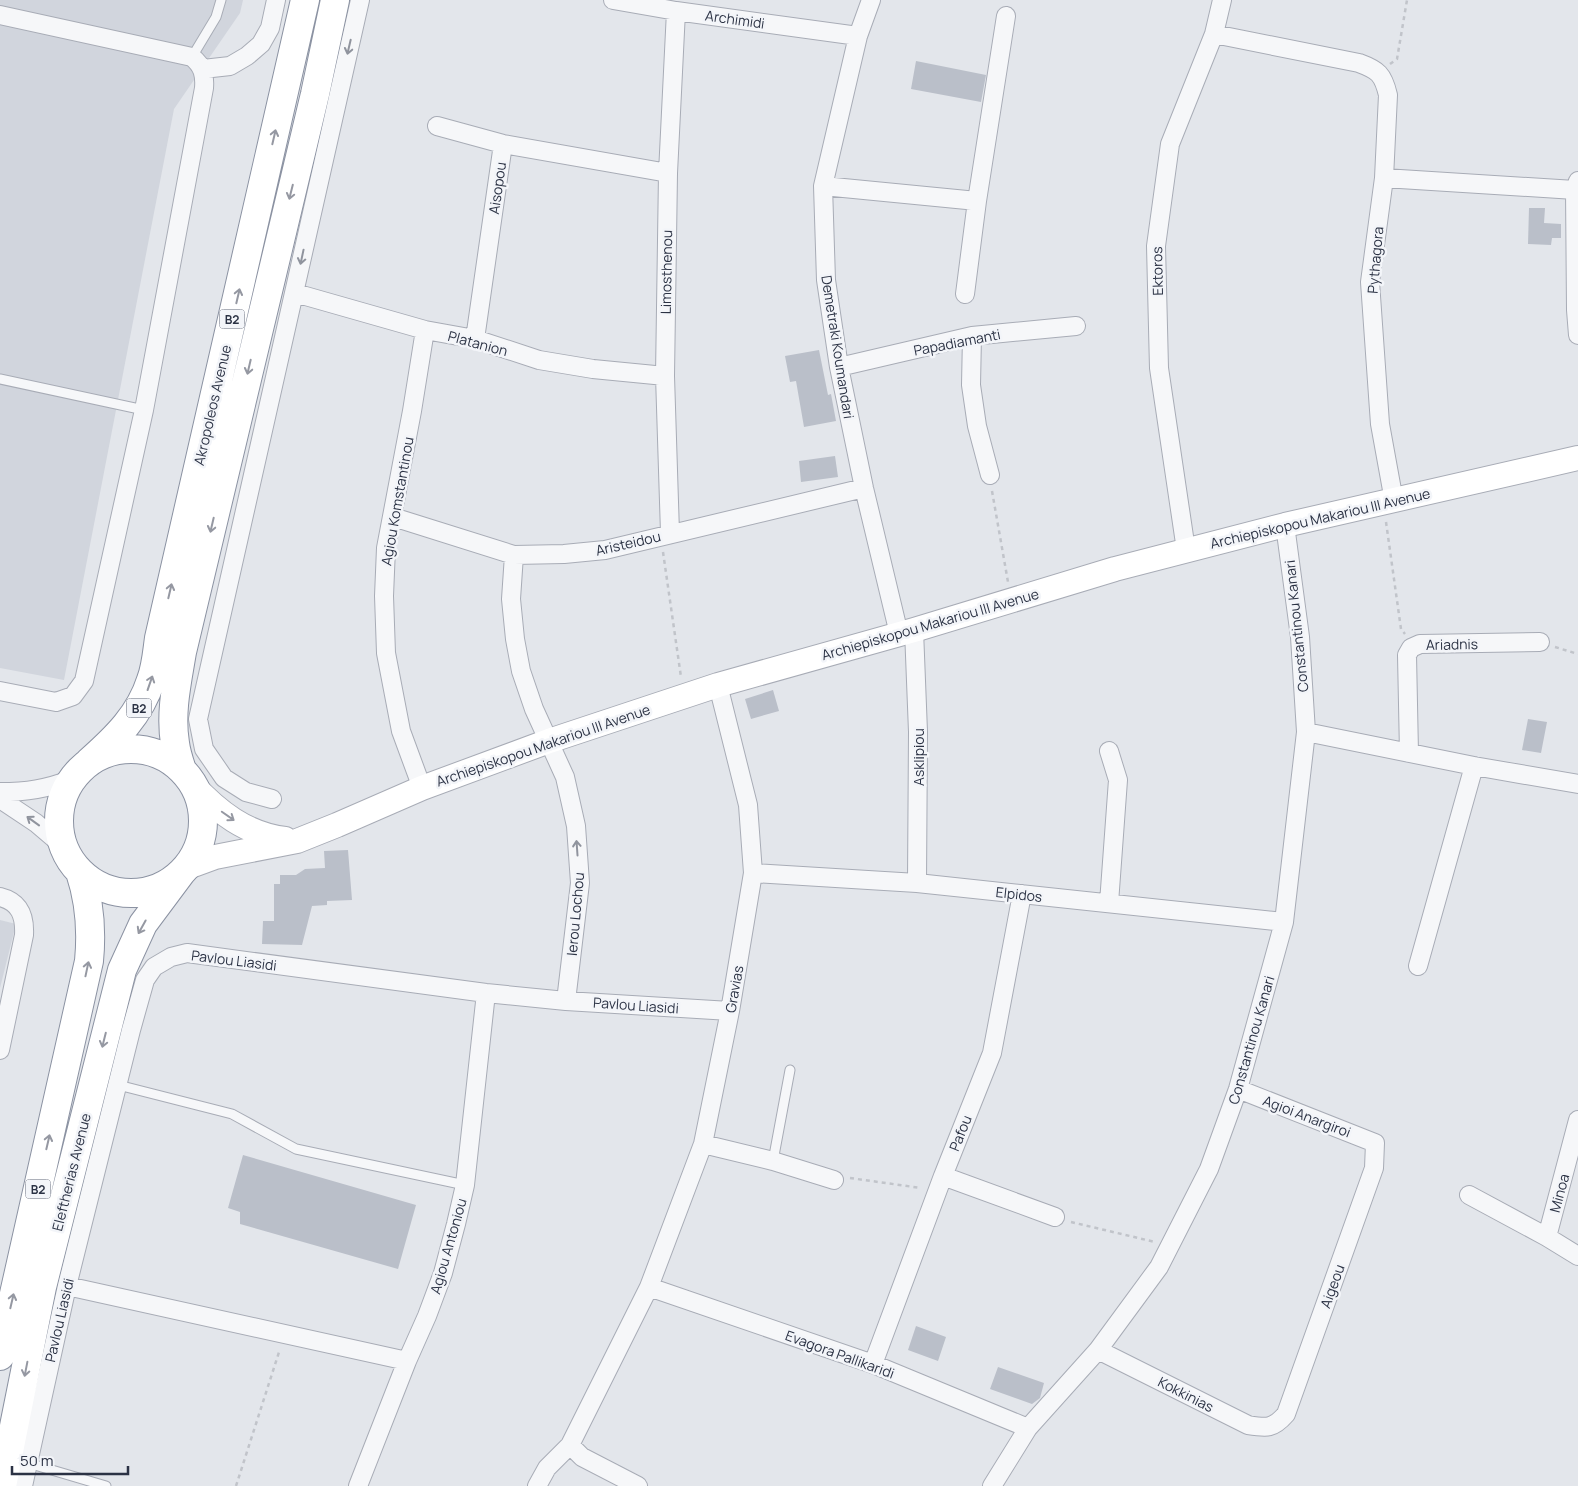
<svg xmlns="http://www.w3.org/2000/svg" width="1578" height="1486" viewBox="0 0 1578 1486" font-family="Manrope,sans-serif">
<style>
.built{fill:#d1d5dd}
.building{fill:#babfc9}
.lines{fill:none;stroke-linecap:round;stroke-linejoin:round}
.service-casing{stroke:#a8acb6;stroke-width:11}
.minor-casing{stroke:#a8acb6;stroke-width:20}
.secondary-casing{stroke:#a8acb6;stroke-width:26}
.trunk-casing{stroke:#8b92a2;stroke-width:30}
.path{stroke:#c1c4ca;stroke-width:2.5;stroke-dasharray:4 4;stroke-linecap:butt}
.service{stroke:#f6f7f9;stroke-width:9}
.minor{stroke:#f6f7f9;stroke-width:18}
.secondary{stroke:#fff;stroke-width:24}
.trunk{stroke:#fff;stroke-width:28}
.oneway{stroke:#90949e}
.oneway2{stroke:#9598a2}
.labels{text-anchor:middle;dominant-baseline:central;stroke-width:5;stroke-linejoin:round;paint-order:stroke}
.shield{fill:#f3f5f9;stroke:#676c7a;stroke-width:1}
.shield-label{font-size:12px;font-weight:bold;fill:#2b3244}
.street-label{font-size:14px;fill:#2b3244;stroke:#f3f5f9}
</style>
<rect width="100%" height="100%" fill="#e3e6eb"/>
<path class="built" d="M0 0H243L240 13 174 109 64 680 0 668Z
M0 920 16 924 0 988Z"/>
<path class="building" d="M916 61 986 75 981 102 911 89Z
M1529 208H1545L1544 223 1561 224V238H1552L1551 245 1528 244Z
M819 350 828 395 831 394 836 421 804 427 796 381 790 382 785 356Z
M835 456 838 477 801 482 799 461Z
M773 690 779 711 751 719 745 699Z
M1528 719 1547 722 1541 753 1522 750Z
M348 850 352 900 327 901V905L312 906 302 945 262 944 263 921H274V884H280V875H296L305 869 325 868 324 851Z
M243 1155 416 1205 398 1269 240 1224V1212L228 1208Z
M916 1326 946 1337 938 1361 908 1350Z
M998 1367 1044 1383 1040 1398 1032 1404 990 1389Z"/>
<g class="lines">
<g class="service-casing">
<path id="service" d="M192 57 216 17 221 0
M0 379 144 410
M118 1085 232 1114 296 1149 465 1185
M773 1161 790 1070
M28 1463 106 1486"/>
</g>
<g class="minor-casing">
<path id="minor" d="M613 0 676 11 858 36
M871 0 858 36 823 186 826 280 839 367 864 488 899 634
M0 15 192 57C203 66 205 75 204 88L144 410 84 681 73 696 56 702 0 691
M1214 34 1359 63C1378 70 1383 74 1388 95L1384 178 1370 282 1380 424 1394 501
M203 69 230 66 247 56 261 44 270 28 276 0
M437 126 503 144 668 173
M1384 178 1575 190
M1578 181 1575 190 1576 310 1578 335
M823 186 977 201
M295 293 425 330 475 339 539 360 593 369 665 376
M965 294 977 201 1006 16
M972 336 971 385 977 426 990 475
M475 339 503 144
M839 367 972 336 1076 326
M393 517 514 555 564 554 605 550 864 488
M670 533 665 376 668 173 676 11
M1186 550 1159 368 1156 246 1170 144 1214 34 1222 0
M514 555 511 599 515 639 521 671 534 709 565 777 576 826 580 883 566 1001
M914 630 918 732 917 883
M1306 732 1474 766 1578 784
M1109 751 1118 780 1109 903
M1409 753 1407 655 1411 648 1420 644 1540 642
M422 788 401 731 386 653 384 596 386 548 412 411 425 330
M0 792C26 792 47 789 72 779
M0 799 36 823 63 846
M272 799 246 792 224 778 204 749 198 719 360 0
M753 873 917 883 1284 922
M0 897C20 902 25 916 24 935L0 1050
M1418 966 1474 766
M703 1144 773 1161 834 1180
M943 1176 1055 1217
M1469 1195 1547 1237 1578 1256
M1547 1237 1578 1120
M67 1286 407 1361
M649 1287 873 1364 1028 1428
M1098 1350 1248 1425C1267 1428 1273 1429 1286 1414L1374 1168 1375 1143 1238 1089
M873 1364 943 1176 992 1053 1022 894
M570 1445 582 1457 638 1486
M23 1486 67 1286 131 1030 145 980 154 967 171 957 187 953 486 993 566 1001 730 1011
M358 1486 407 1361 427 1316 443 1273 456 1224 465 1185 486 993
M537 1486 547 1468 570 1445 649 1287 703 1144 730 1011 753 873 748 805 718 685
M992 1486 1028 1428 1098 1350 1159 1267 1209 1169 1238 1089 1284 922 1306 732 1300 637 1285 525"/>
</g>
<g class="secondary-casing">
<path id="secondary" d="M192 784C218 812 246 834 285 839
M185 868 215 857 297 841 337 825 422 788 549 741 718 685 914 630 1115 569 1285 525 1578 458"/>
</g>
<g class="trunk-casing">
<path id="trunk" d="M59 821a72 72 0 1 1 144 0a72 72 0 1 1-144 0Z
M89 762C116 738 140 715 151 680 156 667 157 652 159 638L305 0
M182 770C179 761 176 752 175 743 170 713 177 682 182 652L315 94 335 0
M0 1356 89 961C92 930 90 902 80 872
M2 1486 42 1287 122 970 143 924 181 873"/>
</g>
<path class="path" d="M1390 64 1397 59 1407 0
M992 491 1008 582
M1386 522 1401 629 1405 634
M663 552 681 677
M1555 647 1578 654
M850 1178 921 1188
M1071 1222 1155 1242
M236 1486 280 1349"/>
<use href="#service" class="service"/>
<use href="#minor" class="minor"/>
<use href="#secondary" class="secondary"/>
<use href="#trunk" class="trunk"/>
</g>
<defs><path id="oneway-shaft" d="M-6 0H5M1.5-3L5.5 0L1.5 3" fill="none" stroke-width="1.6" stroke-linecap="round" stroke-linejoin="round" transform="scale(1.25)"/></defs>
<g class="oneway">
<use href="#oneway-shaft" transform="translate(349 47) rotate(103)"/>
<use href="#oneway-shaft" transform="translate(302 257) rotate(102)"/>
<use href="#oneway-shaft" transform="translate(33 821) rotate(-144)"/>
<use href="#oneway-shaft" transform="translate(577 848) rotate(-94)"/>
</g>
<g class="oneway2">
<use href="#oneway-shaft" transform="translate(274 137) rotate(-77)"/>
<use href="#oneway-shaft" transform="translate(291 192) rotate(104)"/>
<use href="#oneway-shaft" transform="translate(238 296) rotate(-77)"/>
<use href="#oneway-shaft" transform="translate(249 367) rotate(103)"/>
<use href="#oneway-shaft" transform="translate(212 525) rotate(103)"/>
<use href="#oneway-shaft" transform="translate(170 591) rotate(-77)"/>
<use href="#oneway-shaft" transform="translate(150 683) rotate(-71)"/>
<use href="#oneway-shaft" transform="translate(228 816) rotate(35)"/>
<use href="#oneway-shaft" transform="translate(142 927) rotate(119)"/>
<use href="#oneway-shaft" transform="translate(87 969) rotate(-78)"/>
<use href="#oneway-shaft" transform="translate(104 1040) rotate(104)"/>
<use href="#oneway-shaft" transform="translate(48 1142) rotate(-77)"/>
<use href="#oneway-shaft" transform="translate(12 1301) rotate(-77)"/>
<use href="#oneway-shaft" transform="translate(26 1369) rotate(101)"/>
</g>
<g class="labels">
<g class="shield">
<rect x="219.5" y="309.5" width="25" height="19" rx="4"/>
<rect x="126.5" y="698.5" width="25" height="19" rx="4"/>
<rect x="25.5" y="1179.5" width="25" height="19" rx="4"/>
</g>
<g class="shield-label">
<text x="232" y="319">B2</text>
<text x="139" y="708">B2</text>
<text x="38" y="1189">B2</text>
</g>
<g class="street-label">
<text transform="translate(735 19) rotate(8)">Archimidi</text>
<text transform="translate(497 188) rotate(-82)">Aisopou</text>
<text transform="translate(1375 260) rotate(-85)">Pythagora</text>
<text transform="translate(1157 271) rotate(-91)">Ektoros</text>
<text transform="translate(666 272) rotate(-89)">Limosthenou</text>
<text transform="translate(957 342) rotate(-11)">Papadiamanti</text>
<text transform="translate(478 343) rotate(15)">Platanion</text>
<text transform="translate(838 347) rotate(81)">Demetraki Koumandari</text>
<text transform="translate(212 405) rotate(-77)">Akropoleos Avenue</text>
<text transform="translate(397 501) rotate(-80)">Agiou Komstantinou</text>
<text transform="translate(1320 518) rotate(-13)">Archiepiskopou Makariou III Avenue</text>
<text transform="translate(628 543) rotate(-13)">Aristeidou</text>
<text transform="translate(930 624) rotate(-16)">Archiepiskopou Makariou III Avenue</text>
<text transform="translate(1296 626) rotate(-96)">Constantinou Kanari</text>
<text transform="translate(1452 644) rotate(-1)">Ariadnis</text>
<text transform="translate(543 745) rotate(-19)">Archiepiskopou Makariou III Avenue</text>
<text transform="translate(918 757) rotate(-90)">Asklipiou</text>
<text transform="translate(1019 894) rotate(6)">Elpidos</text>
<text transform="translate(575 914) rotate(-85)">Ierou Lochou</text>
<text transform="translate(234 960) rotate(7)">Pavlou Liasidi</text>
<text transform="translate(734 989) rotate(-80)">Gravias</text>
<text transform="translate(636 1005) rotate(4)">Pavlou Liasidi</text>
<text transform="translate(1251 1040) rotate(-74)">Constantinou Kanari</text>
<text transform="translate(1307 1116) rotate(21)">Agioi Anargiroi</text>
<text transform="translate(960 1133) rotate(-68)">Pafou</text>
<text transform="translate(71 1172) rotate(-76)">Eleftherias Avenue</text>
<text transform="translate(1559 1193) rotate(-75)">Minoa</text>
<text transform="translate(448 1246) rotate(-74)">Agiou Antoniou</text>
<text transform="translate(1332 1286) rotate(-70)">Aigeou</text>
<text transform="translate(59 1320) rotate(-77)">Pavlou Liasidi</text>
<text transform="translate(840 1354) rotate(20)">Evagora Pallikaridi</text>
<text transform="translate(1186 1394) rotate(27)">Kokkinias</text>
</g>
</g>
<path d="M12 1466v8h116v-8" fill="none" stroke="#2b3244" stroke-width="2.5"/>
<text x="20" y="1466" font-size="15" fill="#2b3244" stroke="#f3f5f9" stroke-width="4" paint-order="stroke">50 m</text>
</svg>
